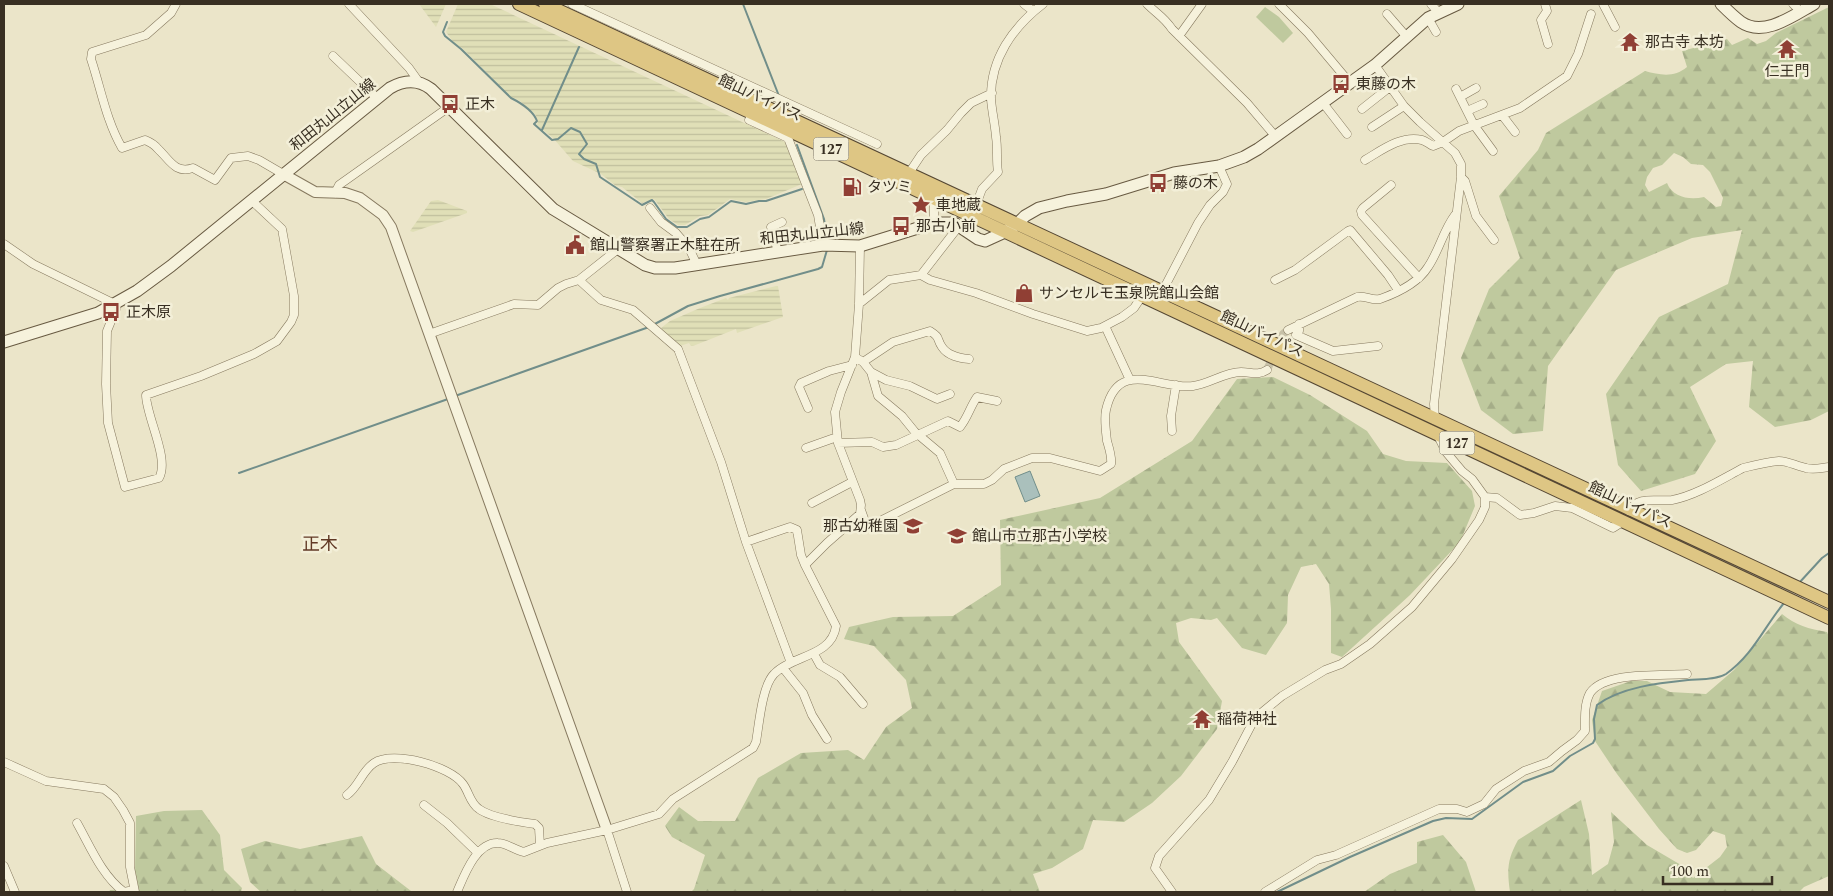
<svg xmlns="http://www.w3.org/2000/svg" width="1833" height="896" viewBox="0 0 1833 896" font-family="Spectral,'Noto Sans JP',serif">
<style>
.farmland{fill:url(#farmland-rules)}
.green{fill:#bfc99e}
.forest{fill:url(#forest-firs);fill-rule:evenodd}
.water{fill:#aac0bc;stroke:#718e8a}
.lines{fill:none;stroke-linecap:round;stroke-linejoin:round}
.stream{stroke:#718e8a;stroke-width:2}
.minor-tunnel{stroke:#c7c1a8;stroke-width:8;stroke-dasharray:8 4;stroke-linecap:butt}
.minor-casing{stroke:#86795f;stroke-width:9}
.tertiary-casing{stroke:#86795f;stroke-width:12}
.secondary-casing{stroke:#685a42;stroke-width:13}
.trunk-casing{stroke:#554733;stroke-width:14}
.minor{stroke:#f6f2dc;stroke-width:8}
.tertiary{stroke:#f6f2dc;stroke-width:10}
.secondary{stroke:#f6f2dc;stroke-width:11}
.trunk{stroke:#dec684;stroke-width:12}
.labels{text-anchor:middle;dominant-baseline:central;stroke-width:5;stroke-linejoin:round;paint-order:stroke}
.shield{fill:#f3efd8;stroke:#706959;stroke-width:1}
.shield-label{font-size:14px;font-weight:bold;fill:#382f22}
.poi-label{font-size:15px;fill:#382f22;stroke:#f3efd8;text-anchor:start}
.street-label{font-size:15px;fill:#382f22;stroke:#f3efd8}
.quarter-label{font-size:18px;fill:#613925;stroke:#f3efd8}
</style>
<defs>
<pattern id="farmland-rules" width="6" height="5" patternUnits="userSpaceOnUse" patternTransform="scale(1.25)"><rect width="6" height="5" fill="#e0dfb7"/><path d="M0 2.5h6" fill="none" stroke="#c1c09d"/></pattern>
<pattern id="forest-firs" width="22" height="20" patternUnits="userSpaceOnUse" patternTransform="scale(1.25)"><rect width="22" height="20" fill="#bfc99e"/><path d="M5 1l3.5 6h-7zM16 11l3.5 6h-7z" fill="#a5ad88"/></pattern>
</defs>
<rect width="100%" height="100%" fill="#ebe5c9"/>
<path class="farmland" d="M419 4H446L436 27Z
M458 4H490L785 142 802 184 766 199 746 202 730 199 708 215 700 216 685 225H678L669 219 654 199 642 203 622 187 616 186 601 174 573 161 553 138 537 125 538 121 535 114 520 101 511 97 462 48 454 43 446 32Z
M438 200 467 211V213L413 232 410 231 431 201Z
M776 286H778L783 317 737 333 736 329 693 346H691L689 343 680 346 661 328 670 321 700 308 726 298 728 300 729 298Z"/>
<path class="green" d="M1265 7 1279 17 1293 33 1283 43 1256 17Z"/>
<path class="forest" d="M1829 7V411L1811 420 1775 427 1749 407 1753 361 1726 364 1690 387 1716 441 1695 474 1641 491 1618 465 1606 394 1659 317 1728 284 1742 230 1692 238 1616 270 1548 366 1543 431 1513 434 1481 410 1461 358 1489 289 1520 258 1499 196 1538 150 1546 133 1645 71C1660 75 1674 78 1687 67L1682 51 1727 39 1732 45 1748 38 1757 44 1766 41 1776 33ZM1674 153 1683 157 1691 164 1703 165 1710 172 1723 198 1721 206 1716 207 1704 197C1690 200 1673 198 1667 183L1649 192 1645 185 1647 177 1653 168 1662 165Z
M1273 377 1310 395 1367 431 1383 454 1406 461 1447 463 1472 491 1475 506 1460 542 1410 595 1342 657 1331 653V609L1329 584 1316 564 1301 567 1288 595 1287 623 1266 655 1242 648 1217 618 1211 620 1191 618 1176 623 1179 642 1222 701 1217 729 1181 776 1152 803 1124 822 1093 820 1083 849 1052 868 1033 874 1040 892H691L694 889 705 855 672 837 665 826 679 807 698 821H735L758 778 801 753 848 750 864 760 886 727 912 708 906 680 874 646 844 639 849 627 893 617 953 616 1001 585 1000 520 1100 498 1192 441 1237 379Z
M1782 614C1795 625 1809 629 1827 632L1829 637V876L1804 887 1799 892H1510C1507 870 1507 860 1518 840L1581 800 1589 834 1592 875 1608 864 1614 842 1611 812 1647 845 1681 865 1693 878 1720 857 1727 847 1725 835 1713 831 1696 850 1687 853 1677 849 1659 829 1617 774 1595 741 1592 720 1602 691 1631 681H1647L1670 692 1706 694 1734 670Z
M202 810 220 835 224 870 242 888 241 892H109L110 890 138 889 135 872 136 816 164 811Z
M1443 835 1466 862 1476 892H1364L1390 874 1417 863V842Z
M362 836 376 864 411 891V892H261L250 882 241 849 265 841 300 849Z"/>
<path class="water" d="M1030 471 1040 496 1025 502 1015 477Z"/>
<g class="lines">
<path class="stream" d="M743 4 779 96
M447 22 443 32 445 36 461 49 511 98C521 103 533 110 537 121L534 124 552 140 558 139 571 128 580 132 587 144 579 154 584 159 596 164 600 177 642 205 652 200 654 202 666 219 677 227H687L700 219 709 217 731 201 746 204 759 201H766L802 189
M542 130 579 47
M797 145 824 219 827 240
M653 325 688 306 720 296 818 269 822 267 827 250
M455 396 649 327
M239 473 448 399
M1799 583 1822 558 1829 553
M1277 892 1350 857 1433 821 1446 818 1472 819 1523 782 1553 771 1570 756 1593 743 1595 739 1594 719 1597 705C1621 687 1659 683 1688 680 1700 679 1716 680 1726 674 1753 655 1764 627 1784 603"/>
<path class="minor-tunnel" d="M1267 370 1283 334 1288 330"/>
<g class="minor-casing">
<path id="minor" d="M176 4 171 13 146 35 92 52 91 59C101 89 106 120 122 148L145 140C150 142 155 145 158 149 170 160 175 174 193 168L215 180 231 158 248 156 259 160 283 174
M349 4 409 68 419 82
M572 4 877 144
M1024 4 1033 11
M1147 4C1157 14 1164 17 1172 29L1247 103 1276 137
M1279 4 1308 33 1350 83
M1431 4 1438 12
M1545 4 1547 11 1541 20 1548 44
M1603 4 1615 27
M1793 4 1800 11
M1387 14 1406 36
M1428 18 1436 32
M1179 36 1202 4
M333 56 377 98
M1375 65 1404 106 1420 122 1455 153 1461 164V177L1434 404 1435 420
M1456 89 1474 125 1493 151
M1460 97 1476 88
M1323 103 1347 134
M1362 109 1391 86
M1467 111 1483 104
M753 112 749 120 788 138 818 215 823 245
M1502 115 1515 132
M1372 127 1404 106
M1365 160C1382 150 1401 135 1422 140 1426 141 1429 144 1433 146L1443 142 1459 131 1520 108 1567 76 1578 54 1591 14
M909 173 921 155 947 130 961 113 971 103 992 93
M1461 177 1465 181 1476 216 1494 240
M1391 185 1363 208 1361 211 1362 215 1419 278
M335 193 339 185 449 107
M976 205 982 189 998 172C996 160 998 149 996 137 995 124 992 112 991 99 990 59 1013 27 1043 4
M650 208 661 222 676 233 689 248 697 265
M934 223V199
M4 244 33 264 115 304 116 309 107 331 106 384 108 423 125 487 159 478C170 459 146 416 146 395L201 376 254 354 277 341 291 322 294 315V296L282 229 251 200
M778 252 771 227 782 222
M921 275 959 226
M579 280 601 300 633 310 678 349 721 462 746 542 791 663
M1275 280 1295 270 1348 231 1350 230 1388 275 1398 290
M1162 292 1198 223 1210 205 1223 192 1227 184 1219 166
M859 304 889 280 921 275 930 280 976 293 1033 314 1087 331 1101 328 1122 317 1134 308 1142 296
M1299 324V331L1296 335 1333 351 1378 346
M1105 326 1130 380
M1288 330 1357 297C1365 295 1371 301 1380 299 1397 293 1418 283 1428 267 1439 251 1443 231 1455 215
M429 334 514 304 538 305 558 288 566 284 579 280 618 249
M855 357 863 362 871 372 878 396 902 416 915 432 940 453 954 484
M863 362 893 342 930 331C941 338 936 338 942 347 948 356 959 358 969 359
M871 372 886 380 910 386 937 399 950 394
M808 408 799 387 801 383 829 371 852 365
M1172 431 1171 416 1176 385
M838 443 872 442 883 447 896 445 948 421 960 427C968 417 970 407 977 397L997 401
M806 448 837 437
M1485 497 1497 498 1520 515 1534 513 1555 506 1572 508 1613 528 1624 521
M812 503 852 482
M861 510 866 524 870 526 954 484H984L992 480 1004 469 1032 458H1050L1100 471 1111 464C1112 456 1109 448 1107 441 1106 432 1104 419 1106 410 1118 357 1160 390 1193 386 1209 384 1225 372 1241 372 1251 372 1258 376 1267 370
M1629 511C1638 495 1657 502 1672 500 1695 496 1722 479 1743 468 1755 465 1767 462 1779 461 1788 461 1796 466 1806 468 1814 470 1821 468 1829 467
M746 542 790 527 797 530 801 555 805 565
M814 654 820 665 840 677 863 704
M783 668 803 693 812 715 827 739
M4 762 46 781 104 789 114 797 123 810 130 823V867L135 892
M347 795C359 786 362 771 374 763 393 750 450 766 463 784 469 792 470 803 479 809 491 818 520 822 535 824L539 828 540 845
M424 805 447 823 477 852
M77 823C90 846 102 876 124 892L134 890
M607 830 627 892
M4 866 15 892
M457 892C464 876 476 842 498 843 507 843 514 850 524 852L547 843 607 830 659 814 673 799 753 748 756 742C759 725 762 686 774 674 792 655 832 657 836 626L805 565 827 543 860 514 861 505 860 500 838 443 835 412 841 392 855 357 859 304 860 246
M1172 892 1155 868 1159 856 1209 800 1232 762 1255 718 1282 696 1325 670 1341 664 1370 644 1412 607 1452 559 1479 520 1485 507V497L1472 479 1462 471 1446 452 1437 434
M1265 892 1317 860 1336 855 1439 809H1457L1467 812 1484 804 1496 789 1524 771 1549 762 1562 751 1577 740 1585 731C1585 719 1584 704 1590 693 1605 671 1662 676 1687 674"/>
</g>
<g class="tertiary-casing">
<path id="tertiary" d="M283 174 315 192 345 193 360 198 383 215 391 227 607 830"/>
</g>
<g class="secondary-casing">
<path id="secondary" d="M1721 4C1727 10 1734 17 1741 22 1764 38 1794 15 1814 4
M4 342 98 313 137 291 171 266 390 88C404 80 418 79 431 89L553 209 645 265 655 268H675L823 245 860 246 934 223H954L978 239 985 241 1007 231 1017 224 1025 216 1039 208 1067 201 1106 194 1174 173 1219 166 1244 157 1258 149 1375 65 1428 18 1458 4"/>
</g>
<g class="trunk-casing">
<path id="trunk" d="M519 4 1829 618
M545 4 1829 602"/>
</g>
<use href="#minor" class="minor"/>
<use href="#tertiary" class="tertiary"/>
<use href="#secondary" class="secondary"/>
<use href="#trunk" class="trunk"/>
</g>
<defs>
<g id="temple-bare" transform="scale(1.5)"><path d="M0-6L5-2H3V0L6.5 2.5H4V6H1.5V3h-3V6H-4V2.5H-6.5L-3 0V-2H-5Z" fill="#903f34" stroke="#f3efd8" stroke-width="2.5" paint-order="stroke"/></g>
<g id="bus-bare" transform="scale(1.5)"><path d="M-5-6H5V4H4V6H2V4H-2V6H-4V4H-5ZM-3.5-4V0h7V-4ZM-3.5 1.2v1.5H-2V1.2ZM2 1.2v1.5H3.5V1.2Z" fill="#903f34" stroke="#f3efd8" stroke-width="2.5" paint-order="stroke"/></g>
<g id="fuel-bare" transform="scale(1.5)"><path d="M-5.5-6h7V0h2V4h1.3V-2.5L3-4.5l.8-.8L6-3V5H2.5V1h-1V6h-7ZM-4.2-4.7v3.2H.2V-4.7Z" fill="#903f34" stroke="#f3efd8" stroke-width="2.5" paint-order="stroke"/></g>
<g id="sight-bare" transform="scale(1.5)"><path d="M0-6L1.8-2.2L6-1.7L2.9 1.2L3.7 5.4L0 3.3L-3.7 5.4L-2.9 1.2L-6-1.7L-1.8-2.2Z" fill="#903f34" stroke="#f3efd8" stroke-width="2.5" paint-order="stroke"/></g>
<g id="civic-bare" transform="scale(1.5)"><path d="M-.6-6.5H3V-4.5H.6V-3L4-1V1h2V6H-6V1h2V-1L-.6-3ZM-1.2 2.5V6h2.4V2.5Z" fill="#903f34" stroke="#f3efd8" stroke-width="2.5" paint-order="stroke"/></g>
<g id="shop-bare" transform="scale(1.5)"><path d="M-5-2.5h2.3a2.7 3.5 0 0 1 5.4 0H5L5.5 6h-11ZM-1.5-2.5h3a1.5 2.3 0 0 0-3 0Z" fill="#903f34" stroke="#f3efd8" stroke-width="2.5" paint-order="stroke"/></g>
<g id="school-bare" transform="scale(1.5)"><path d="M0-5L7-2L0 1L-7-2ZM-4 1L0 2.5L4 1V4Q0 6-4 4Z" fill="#903f34" stroke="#f3efd8" stroke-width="2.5" paint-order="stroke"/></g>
</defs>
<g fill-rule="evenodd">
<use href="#temple-bare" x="1630" y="42"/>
<use href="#temple-bare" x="1787" y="49"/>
<use href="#bus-bare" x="1341" y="84"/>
<use href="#bus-bare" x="450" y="104"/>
<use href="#bus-bare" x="1158" y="183"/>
<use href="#fuel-bare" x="852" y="187"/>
<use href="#sight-bare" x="921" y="205"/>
<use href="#bus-bare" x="901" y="226"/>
<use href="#civic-bare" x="575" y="245"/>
<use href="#shop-bare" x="1024" y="293"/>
<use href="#bus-bare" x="111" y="312"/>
<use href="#school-bare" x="913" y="526"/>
<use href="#school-bare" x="957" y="536"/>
<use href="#temple-bare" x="1202" y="719"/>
</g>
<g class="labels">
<g class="shield">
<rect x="813.5" y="137.5" width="35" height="23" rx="4"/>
<rect x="1439.5" y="431.5" width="35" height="23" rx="4"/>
</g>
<g class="shield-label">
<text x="831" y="149">127</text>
<text x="1457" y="443">127</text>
</g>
<g class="poi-label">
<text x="1645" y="42">那古寺 本坊</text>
<text x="1787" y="71" text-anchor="middle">仁王門</text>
<text x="1356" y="84">東藤の木</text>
<text x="465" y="104">正木</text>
<text x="1173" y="183">藤の木</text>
<text x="867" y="187">タツミ</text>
<text x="936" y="205">車地蔵</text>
<text x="916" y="226">那古小前</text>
<text x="590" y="245">館山警察署正木駐在所</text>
<text x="1039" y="293">サンセルモ玉泉院館山会館</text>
<text x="126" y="312">正木原</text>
<text x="898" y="526" text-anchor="end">那古幼稚園</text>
<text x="972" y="536">館山市立那古小学校</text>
<text x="1217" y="719">稲荷神社</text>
</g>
<g class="street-label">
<text transform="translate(760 98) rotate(25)">館山バイパス</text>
<text transform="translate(333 115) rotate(-39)">和田丸山立山線</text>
<text transform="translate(812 234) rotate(-6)">和田丸山立山線</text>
<text transform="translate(1262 334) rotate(25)">館山バイパス</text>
<text transform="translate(1630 505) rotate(25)">館山バイパス</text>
</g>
<g class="quarter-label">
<text x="320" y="544">正木</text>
</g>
</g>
<rect width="1833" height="896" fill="none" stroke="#382f22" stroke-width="10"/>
<path d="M1663 876v8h109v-8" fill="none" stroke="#382f22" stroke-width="2.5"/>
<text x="1670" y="876" font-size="15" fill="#382f22" stroke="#f3efd8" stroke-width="4" paint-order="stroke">100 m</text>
</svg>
